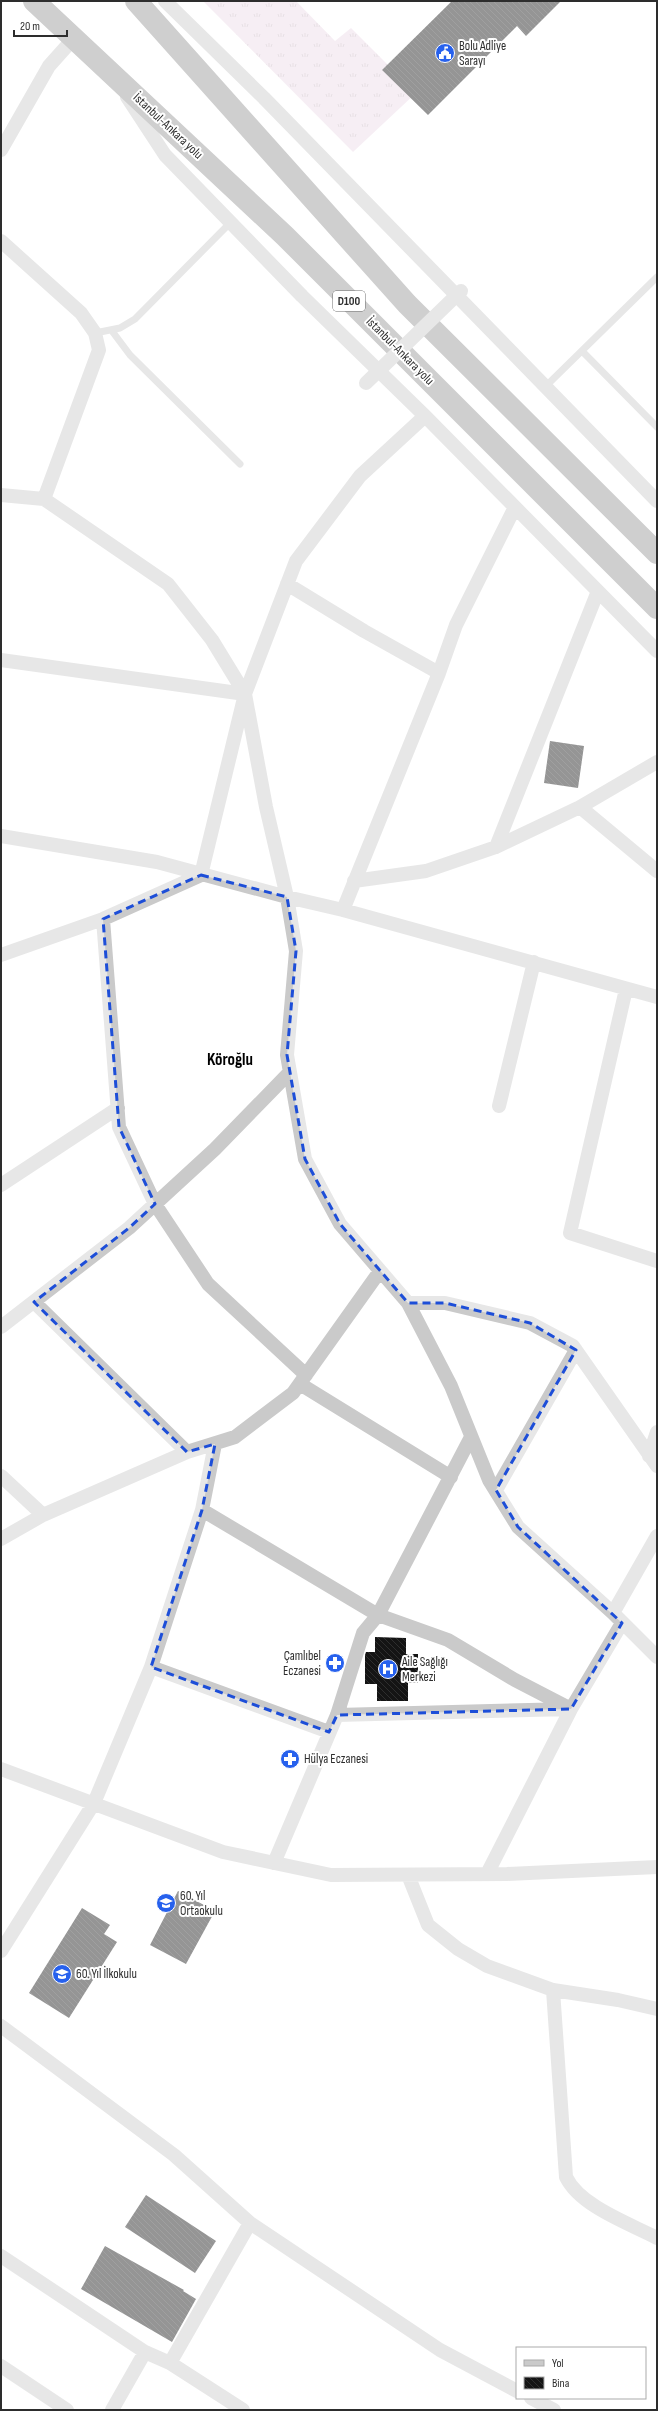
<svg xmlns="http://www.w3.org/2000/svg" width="658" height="2411" viewBox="0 0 658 2411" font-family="'Sofia Sans Condensed',sans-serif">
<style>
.grass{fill:url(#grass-tufts)}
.building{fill:url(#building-back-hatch)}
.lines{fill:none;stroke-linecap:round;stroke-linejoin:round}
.lane{stroke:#cacaca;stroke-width:7}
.street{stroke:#cacaca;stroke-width:14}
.highway{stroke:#949494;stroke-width:22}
.street-bridge{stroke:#cacaca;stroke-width:14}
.marked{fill:none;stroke:#1d4ed8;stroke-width:3;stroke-dasharray:8 5;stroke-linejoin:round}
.labels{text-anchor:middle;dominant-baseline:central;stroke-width:4;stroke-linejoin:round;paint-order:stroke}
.shield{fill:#fff;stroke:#6c6c6c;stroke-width:1}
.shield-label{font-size:12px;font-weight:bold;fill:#2d2d2d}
.poi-label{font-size:13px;fill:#2d2d2d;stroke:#fff;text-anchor:start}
.street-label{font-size:13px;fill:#2d2d2d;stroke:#fff}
.district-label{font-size:17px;font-weight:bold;fill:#000;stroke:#fff}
</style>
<defs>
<pattern id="grass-tufts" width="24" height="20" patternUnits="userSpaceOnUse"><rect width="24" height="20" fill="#ecdae7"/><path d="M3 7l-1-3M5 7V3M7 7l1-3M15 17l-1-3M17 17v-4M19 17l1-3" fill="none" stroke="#cbbbc6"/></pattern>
<pattern id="building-back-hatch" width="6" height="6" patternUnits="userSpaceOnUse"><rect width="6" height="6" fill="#141414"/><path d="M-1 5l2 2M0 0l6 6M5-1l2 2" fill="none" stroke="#2e2e2e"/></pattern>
</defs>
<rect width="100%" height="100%" fill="#fff"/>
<path class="grass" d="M203 1H296L335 41 351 28 416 93 353 152Z"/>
<path class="building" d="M452 1H561L526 36 517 26 428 115 382 70Z
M550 741 584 746 578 788 544 783Z
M375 1637 406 1638V1654H418V1683H408V1701H377V1684H365V1655L366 1652H375Z
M178 1891 215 1911 186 1964 150 1945Z
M82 1908 110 1925 104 1934 117 1942 69 2018 29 1993Z
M146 2195 216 2241 195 2273 125 2227Z
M105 2246 184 2290 183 2291 196 2299 172 2342 81 2289Z"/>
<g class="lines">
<path class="lane" d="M112 331 130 355 240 464
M95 333 120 328 135 319 231 222
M582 351 657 427
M546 386 657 277"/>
<path class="street" d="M165 1 264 98 657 501
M127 97 165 155 302 296 425 416 657 651
M1 150 49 66 74 38
M1 241 81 313 95 333 99 350 44 499
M1 495 44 499 168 584 212 640 245 694 266 807 287 897 296 951 287 1055 305 1159 340 1224 408 1303 451 1386 489 1480 518 1527 613 1613 657 1657
M287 584 364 631 439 673
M1 660 245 694
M580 807 657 871
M1 836 157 862 287 897 343 910 657 997
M496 847 598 591
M354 881 426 871 496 847 580 807 657 762
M343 910 439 673 456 625 514 509
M103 919 119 1127 155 1204 208 1284 306 1375
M1 955 103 919 201 875 245 694 296 561 360 476 425 416
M626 989 570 1233 657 1261
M499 1106 534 962
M1 1185 118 1108
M34 1302 187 1452
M408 1303H445L530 1323 573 1346 657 1466
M1 1327 129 1228 215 1149 290 1072
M300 1384 451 1477
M471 1437 378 1615 448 1640 515 1680 571 1709 487 1874
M649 1456 657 1432
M1 1476 43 1515
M496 1490 576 1350
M202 1510 378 1615 363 1633 337 1715 274 1863
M1 1539 43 1515 187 1452 235 1437 293 1393 380 1271
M613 1613 657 1536
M151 1667 329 1732
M337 1715 571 1709 622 1623
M1 1769 223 1852 331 1875 507 1874 657 1867
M408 1875 428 1925 458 1949 487 1966 553 1990 618 2000 657 2009
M1 1951 94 1803 151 1667 202 1510 215 1444
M553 1990 566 2177C580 2206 628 2223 657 2238
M1 2026 174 2155 250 2223 440 2350 517 2391
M1 2256 145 2352
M170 2363 250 2223
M1 2366 67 2410
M531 2398 554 2410
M112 2410 145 2352 170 2363 243 2410"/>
<path class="highway" d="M34 1 285 236 657 608
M136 1 407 304 657 553"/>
<path class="street-bridge" d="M366 383 461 291"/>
</g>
<path d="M0 0H658V2411H0ZM201 875 287 897 296 951 287 1055 305 1159 340 1224 408 1303H445L530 1323 576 1350 496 1490 518 1527 622 1623 571 1709 337 1715 329 1732 151 1667 202 1510 215 1444 187 1452 34 1302 129 1228 155 1204 119 1127 103 919Z" fill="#fff" fill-opacity=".55" fill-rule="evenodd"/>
<path class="marked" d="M201 875 287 897 296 951 287 1055 305 1159 340 1224 408 1303H445L530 1323 576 1350 496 1490 518 1527 622 1623 571 1709 337 1715 329 1732 151 1667 202 1510 215 1444 187 1452 34 1302 129 1228 155 1204 119 1127 103 919Z"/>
<defs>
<g id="civic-disc" transform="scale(1)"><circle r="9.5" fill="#2761ed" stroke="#fff"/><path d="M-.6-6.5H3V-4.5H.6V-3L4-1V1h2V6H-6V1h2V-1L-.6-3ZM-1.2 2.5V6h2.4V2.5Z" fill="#fff"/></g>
<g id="pharmacy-disc" transform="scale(1)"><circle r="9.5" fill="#2761ed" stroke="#fff"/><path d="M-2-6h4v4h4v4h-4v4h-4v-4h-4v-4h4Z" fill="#fff"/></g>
<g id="hospital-disc" transform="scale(1)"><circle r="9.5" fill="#2761ed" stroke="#fff"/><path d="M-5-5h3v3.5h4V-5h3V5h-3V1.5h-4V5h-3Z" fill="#fff"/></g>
<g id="school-disc" transform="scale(1)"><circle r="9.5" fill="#2761ed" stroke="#fff"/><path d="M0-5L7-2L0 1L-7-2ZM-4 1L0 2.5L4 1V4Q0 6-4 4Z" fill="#fff"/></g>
</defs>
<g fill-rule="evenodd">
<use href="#civic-disc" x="445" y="53"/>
<use href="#pharmacy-disc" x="335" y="1663"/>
<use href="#hospital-disc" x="388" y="1669"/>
<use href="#pharmacy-disc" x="290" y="1759"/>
<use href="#school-disc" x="166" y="1903"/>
<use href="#school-disc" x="62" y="1974"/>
</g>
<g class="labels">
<rect class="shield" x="333" y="291" width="32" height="20" rx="3"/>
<g class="shield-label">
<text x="349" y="301">D100</text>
</g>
<g class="poi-label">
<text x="459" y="46">Bolu Adliye<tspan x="459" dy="15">Sarayı</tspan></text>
<text x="321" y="1656" text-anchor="end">Çamlıbel<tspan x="321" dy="15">Eczanesi</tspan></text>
<text x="402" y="1662">Aile Sağlığı<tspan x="402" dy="15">Merkezi</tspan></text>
<text x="304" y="1759">Hülya Eczanesi</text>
<text x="180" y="1896">60. Yıl<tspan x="180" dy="15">Ortaokulu</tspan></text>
<text x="76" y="1974">60. Yıl İlkokulu</text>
</g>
<g class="street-label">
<text transform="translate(168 126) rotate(43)">İstanbul-Ankara yolu</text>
<text transform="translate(400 351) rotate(45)">İstanbul-Ankara yolu</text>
</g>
<g class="district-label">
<text x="230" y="1060">Köroğlu</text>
</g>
</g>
<rect width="658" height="2411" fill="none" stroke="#2d2d2d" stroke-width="4"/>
<rect x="516" y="2347" width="130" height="52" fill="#ffffff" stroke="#ababab"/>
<rect x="524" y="2360" width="20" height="6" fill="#cacaca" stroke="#ababab"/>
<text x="552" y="2367" font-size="12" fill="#2d2d2d">Yol</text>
<rect x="524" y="2377" width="20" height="12" fill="url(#building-back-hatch)" stroke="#ababab"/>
<text x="552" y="2387" font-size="12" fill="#2d2d2d">Bina</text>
<path d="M14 30v6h53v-6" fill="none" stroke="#2d2d2d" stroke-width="2"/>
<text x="20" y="30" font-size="12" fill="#2d2d2d" stroke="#ffffff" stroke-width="3" paint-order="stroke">20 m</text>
</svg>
